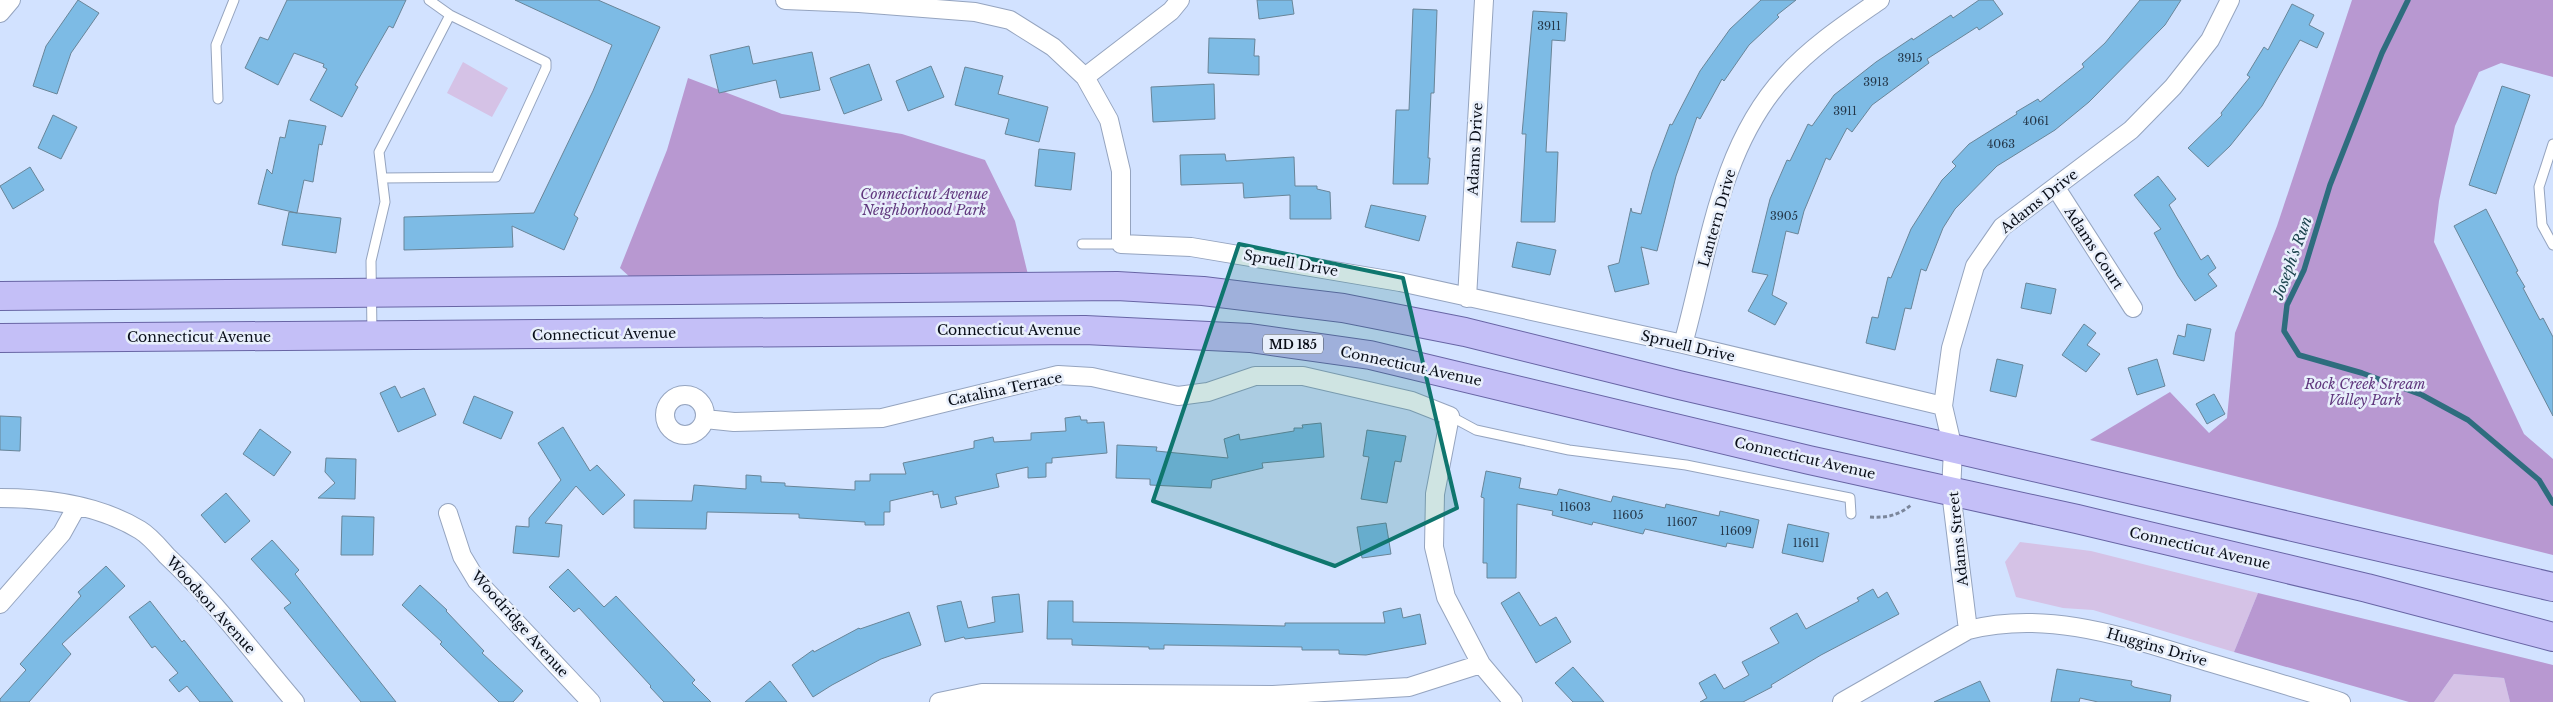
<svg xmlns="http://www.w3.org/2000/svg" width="2553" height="702" viewBox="0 0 2553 702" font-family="'Libre Baskerville',serif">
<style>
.green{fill:#d5c2e6}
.forest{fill:#b898d1}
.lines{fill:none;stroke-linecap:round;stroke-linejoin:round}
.stream{stroke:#2e6d7e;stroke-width:5.5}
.building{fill:#7dbbe5;stroke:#698598}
.service-casing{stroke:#95a4bf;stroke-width:11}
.minor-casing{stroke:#95a4bf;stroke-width:20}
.primary-casing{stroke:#6865a5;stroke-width:30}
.path{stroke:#7b869b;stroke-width:3;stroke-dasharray:4 2.5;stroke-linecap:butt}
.service{stroke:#fff;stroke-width:9}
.minor{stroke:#fff;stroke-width:18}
.primary{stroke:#c4bff7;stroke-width:28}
.marked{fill:#0f766e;fill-opacity:0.2;stroke:#0f766e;stroke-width:4;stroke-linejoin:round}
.labels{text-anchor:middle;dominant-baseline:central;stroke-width:5;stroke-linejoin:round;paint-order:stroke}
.number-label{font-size:11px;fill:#25384a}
.shield{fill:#e8effb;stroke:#4b515b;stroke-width:1}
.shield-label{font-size:12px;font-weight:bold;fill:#080d17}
.street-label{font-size:14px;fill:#080d17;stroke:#e8effb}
.park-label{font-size:14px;font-style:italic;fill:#61387e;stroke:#e8effb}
.water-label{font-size:15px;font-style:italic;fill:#1d444e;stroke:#e8effb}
</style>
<rect width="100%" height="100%" fill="#d2e2ff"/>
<path class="green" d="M463 62 508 88 492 117 447 93Z
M2020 542 2091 551 2258 593 2234 652 2093 610 2063 608 2016 597 2005 562Z
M2454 674 2504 678 2510 702H2434Z"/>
<path class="forest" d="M2352 0H2553V77L2501 63 2479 72 2455 126 2439 201 2434 242 2524 434 2553 459V555L2090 440 2170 392 2209 433 2227 418 2235 333 2277 226Z
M688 78 782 114 902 134 985 160 1015 221 1031 287 644 290 620 268 667 150Z
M2258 593 2553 665V702H2510L2504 678 2454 674 2434 702H2409L2234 652Z"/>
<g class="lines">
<path class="stream" d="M2408 0 2382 53 2330 185 2304 270 2287 305 2284 331 2299 355 2362 373 2422 395 2468 420 2539 480 2553 503"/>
</g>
<path class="building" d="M78 0 99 13 71 53 57 94 33 86 46 46Z
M287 0H406L393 28 389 26 355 85 358 87 342 117 310 100 327 69 323 67 324 64 294 53 278 85 245 68 260 37 268 40Z
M515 0H598L660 27 574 215 578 218 564 250 512 226 513 247 404 250V217L534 213 593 91 612 45Z
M1257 0H1292L1294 14 1259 19Z
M1761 0H1796L1777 15 1779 17 1749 45 1724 81 1722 79 1700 119 1697 117 1676 176 1657 251 1641 247 1649 284 1615 292 1608 266 1619 263 1631 208 1632 212 1641 214 1652 172 1670 124 1672 125 1700 71 1730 29Z
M1979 0H1993L2003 14 1979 30 1977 27 1927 59 1929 63 1872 105 1852 132 1847 128 1830 160 1826 158 1804 211 1798 234 1786 231 1772 295 1787 303 1775 325 1748 311 1768 275 1752 272 1770 199 1787 160 1790 161 1808 124 1812 126 1834 95 1876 62 1912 38 1913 40 1951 15 1953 18Z
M2140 0H2181L2165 25 2089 102 2055 130 1997 166 1955 209 1943 228 1926 271 1921 269 1911 309 1905 308 1895 350 1866 343 1872 317 1878 318 1888 277 1891 278 1911 229 1942 180 1956 166 1952 162 1969 144 2017 114 2016 112 2038 99 2040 102 2084 67 2082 64 2105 43Z
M2292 4 2314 15 2309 25 2324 33 2317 48 2300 40 2262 106 2230 146 2208 167 2188 148 2222 115 2221 113 2250 77 2247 75 2264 47 2268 50Z
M1413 9 1437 10 1434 93H1431L1428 158H1430L1428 184H1393L1396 110H1409Z
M1533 11 1567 13 1565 41 1552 40 1546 152H1558L1555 222H1521L1526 134H1522Z
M1209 38 1255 39 1254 56H1259V75L1208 73Z
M749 46 753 64 812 52 820 90 780 98 776 80 719 93 710 55Z
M869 64 882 100 844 114 830 78Z
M931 66 944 97 908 111 896 81Z
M965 67 1003 76 998 94 1048 107 1039 142 1005 134 1009 119 955 105Z
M1214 84 1215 119 1153 122 1151 87Z
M2502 86 2530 95 2496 194 2469 185Z
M53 115 77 127 61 159 38 148Z
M289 120 326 126 322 145 319 144 313 182 304 180 297 213 258 204 267 169 272 174 280 137 285 138Z
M1039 149 1075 153 1071 190 1035 186Z
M1225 154 1226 161 1294 157 1295 186H1317V189L1330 192 1331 219H1290V195L1244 198 1243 183 1181 185 1180 155Z
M30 167 44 190 13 209 0 186Z
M2158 176 2176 199 2169 205 2201 260 2208 255 2216 268 2208 274 2217 286 2195 301 2178 276 2154 233 2161 229 2134 195Z
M1371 205 1426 216 1419 241 1365 227Z
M2486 209 2518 271 2516 272 2525 287 2523 288 2540 320 2543 318 2553 337V416L2454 226Z
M289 212 341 218 336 253 282 245Z
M1517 242 1556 250 1550 275 1512 267Z
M2026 283 2056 289 2051 314 2021 308Z
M2084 324 2096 333 2087 345 2100 354 2086 372 2062 355Z
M2187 324 2211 329 2204 361 2173 354 2178 335 2185 337Z
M1997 359 2023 365 2016 397 1990 391Z
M2157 359 2165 386 2137 395 2128 368Z
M395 386 401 398 424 388 436 415 398 432 380 393Z
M2214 394 2225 414 2207 424 2196 404Z
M474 396 513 412 501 439 463 423Z
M0 416 21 417 20 451 0 450Z
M1080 416 1081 420H1087V423L1104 422 1107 453 1052 458V463H1046V477L1028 478V467L996 474 999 487 955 497 957 504 941 508 938 494 933 495V491L890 501V512H884V525H865V522L799 518V514L707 512 706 529 634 528V500L692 501 694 485 746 489V475L761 476V482L785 483V486L855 490V481H870V474H906L903 463 974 448V441L993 437 994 442 1031 440V433L1066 431 1065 418Z
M1321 423 1324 457 1262 463 1263 468 1212 480 1211 488 1150 485V479L1116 478 1117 445 1157 447 1156 451 1228 458 1224 439 1239 434 1240 440 1294 431V428H1303L1302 425Z
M563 427 590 471 597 465 625 495 603 515 576 486 545 523 562 525 559 557 513 553 516 526 529 527V518L561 480 538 443Z
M260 429 291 452 274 476 243 454Z
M1367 430 1406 436 1401 462 1395 461 1387 503 1361 499 1369 457 1363 456Z
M326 458 356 459 355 499 318 498 335 483 325 472Z
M1486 471 1521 478 1519 488 1557 495 1559 489 1611 502 1613 496 1665 508 1666 504 1719 516 1720 511 1759 520 1753 548 1727 543 1726 547 1645 529 1643 534 1593 522 1592 525 1552 515 1553 511 1517 504 1516 578H1487V563H1483L1484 498 1481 497Z
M226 493 250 521 225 543 201 515Z
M342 516 374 517 373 555H341Z
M1386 523 1391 554 1362 558 1357 527Z
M1788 524 1829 533 1823 562 1782 553Z
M272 540 299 570 295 574 396 702H361L284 608 291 603 251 559Z
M106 566 125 586 62 644 71 654 29 702H0V699L26 670 20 664 81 596 78 592Z
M568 569 604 607 616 596 695 680 692 683 711 702H664L650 687 651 686 579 608 574 612 549 587Z
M420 585 447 610 446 611 484 651 482 653 523 691 513 702H499L440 644 442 642 402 605Z
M1873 589 1878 598 1887 592 1899 614 1821 655 1771 685 1772 687 1743 702H1700L1707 698 1699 683 1715 674 1724 689 1749 675 1742 662 1779 643 1770 628 1797 613 1806 629 1859 601 1857 598Z
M1519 592 1540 626 1556 617 1571 642 1536 663 1501 603Z
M1019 594 1023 632 965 639 964 637 945 642 937 606 961 601 968 628 995 622 992 597Z
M150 601 182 642 184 640 233 702H200L187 686 179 692 169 680 178 673 155 646 152 648 129 617Z
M1048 601H1073V622L1145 623 1285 626V623H1385L1383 612 1401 608 1403 618 1420 614 1426 644 1366 655 1339 654V650H1302V647L1164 645V649H1149V647L1072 645V639H1047Z
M909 612 921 645 881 659 832 685 813 697 792 665 813 650 814 652 859 628 860 629Z
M1573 667 1604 702H1573L1555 683Z
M2057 669 2132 681 2131 685 2134 687 2171 695 2170 702H2098L2080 698 2079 702H2051Z
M770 681 787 702H745Z
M1980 681 1990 702H1934Z"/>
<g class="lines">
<g class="service-casing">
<path id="service" d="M429 0 450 15
M218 99 216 45 234 0
M2553 144 2539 187 2542 225 2553 245
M1082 244H1121
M372 334 371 261 385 202 379 152 450 15 546 62V68L496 177 382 178
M1450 416 1476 430 1569 450 1686 465 1850 498 1851 514"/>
</g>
<g class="minor-casing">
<path id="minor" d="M785 0 859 3 975 12 1010 20 1053 47 1085 77 1109 120 1121 171V244L1191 247 1400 282 1683 344 1943 406
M0 13 11 0
M1085 77 1171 11 1180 0
M2056 188 2133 308
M1467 298 1484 0
M1683 344C1709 252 1718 149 1785 76 1812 46 1847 23 1880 0
M665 415a20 20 0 1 1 40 0a20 20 0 1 1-40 0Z
M705 419 734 422 882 418 1058 375 1092 377 1178 396 1208 392 1255 376H1303L1412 401 1450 416 1435 494 1434 547 1446 597 1481 664 1513 702
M0 498C46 498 99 505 140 530 150 536 159 547 167 556 214 600 253 653 295 702
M448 513 462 556 477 581 591 702
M0 604 62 533 77 506
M1968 630 1951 492 1953 449 1943 406 1951 348 1975 266 2002 227 2131 130 2173 87 2210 40 2230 0
M939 702 982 693 1273 695 1409 687 1481 664
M1842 702 1968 630C2046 610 2122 636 2195 658 2244 673 2293 687 2341 702"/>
</g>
<g class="primary-casing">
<path id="primary" d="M0 296 1117 286 1203 291 1343 308 1465 332 1679 385 2553 587
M0 338 1085 330 1250 338 1370 355 1809 460 2077 519 2367 588 2553 637"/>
</g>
<path class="path" d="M1870 517C1885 518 1898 516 1911 505"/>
<use href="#service" class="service"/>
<use href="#minor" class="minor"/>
<use href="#primary" class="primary"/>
</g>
<path class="marked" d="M1239 244 1403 278 1457 508 1335 566 1153 501Z"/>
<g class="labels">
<g class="number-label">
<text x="1549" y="26">3911</text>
<text x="1910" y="58">3915</text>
<text x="1876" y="82">3913</text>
<text x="1845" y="111">3911</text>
<text x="2036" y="121">4061</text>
<text x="2001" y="144">4063</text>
<text x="1784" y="216">3905</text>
<text x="1575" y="507">11603</text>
<text x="1628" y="515">11605</text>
<text x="1682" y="522">11607</text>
<text x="1736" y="531">11609</text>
<text x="1806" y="543">11611</text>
</g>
<rect class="shield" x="1263" y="334.5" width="60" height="19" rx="4"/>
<g class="shield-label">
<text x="1293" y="344">MD 185</text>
</g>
<g class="street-label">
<text transform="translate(1475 149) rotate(-87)">Adams Drive</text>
<text transform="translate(2039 201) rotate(-38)">Adams Drive</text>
<text transform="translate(1717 218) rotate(-74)">Lantern Drive</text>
<text transform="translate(2094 248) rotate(57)">Adams Court</text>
<text transform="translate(1291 263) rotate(10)">Spruell Drive</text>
<text x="1009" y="330">Connecticut Avenue</text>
<text transform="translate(604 334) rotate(-1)">Connecticut Avenue</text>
<text x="199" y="337">Connecticut Avenue</text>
<text transform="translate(1688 346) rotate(13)">Spruell Drive</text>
<text transform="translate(1411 366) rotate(12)">Connecticut Avenue</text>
<text transform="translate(1005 389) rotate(-12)">Catalina Terrace</text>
<text transform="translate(1805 458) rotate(13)">Connecticut Avenue</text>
<text transform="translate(1958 539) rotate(-96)">Adams Street</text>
<text transform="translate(2200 548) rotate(13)">Connecticut Avenue</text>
<text transform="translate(211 605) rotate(48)">Woodson Avenue</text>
<text transform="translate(520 624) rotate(48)">Woodridge Avenue</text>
<text transform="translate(2157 647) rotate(16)">Huggins Drive</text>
</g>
<g class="park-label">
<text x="924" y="194">Connecticut Avenue<tspan x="924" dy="16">Neighborhood Park</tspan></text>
<text x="2365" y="384">Rock Creek Stream<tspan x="2365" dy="16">Valley Park</tspan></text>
</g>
<g class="water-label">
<text transform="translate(2292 258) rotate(-70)">Joseph's Run</text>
</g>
</g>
</svg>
